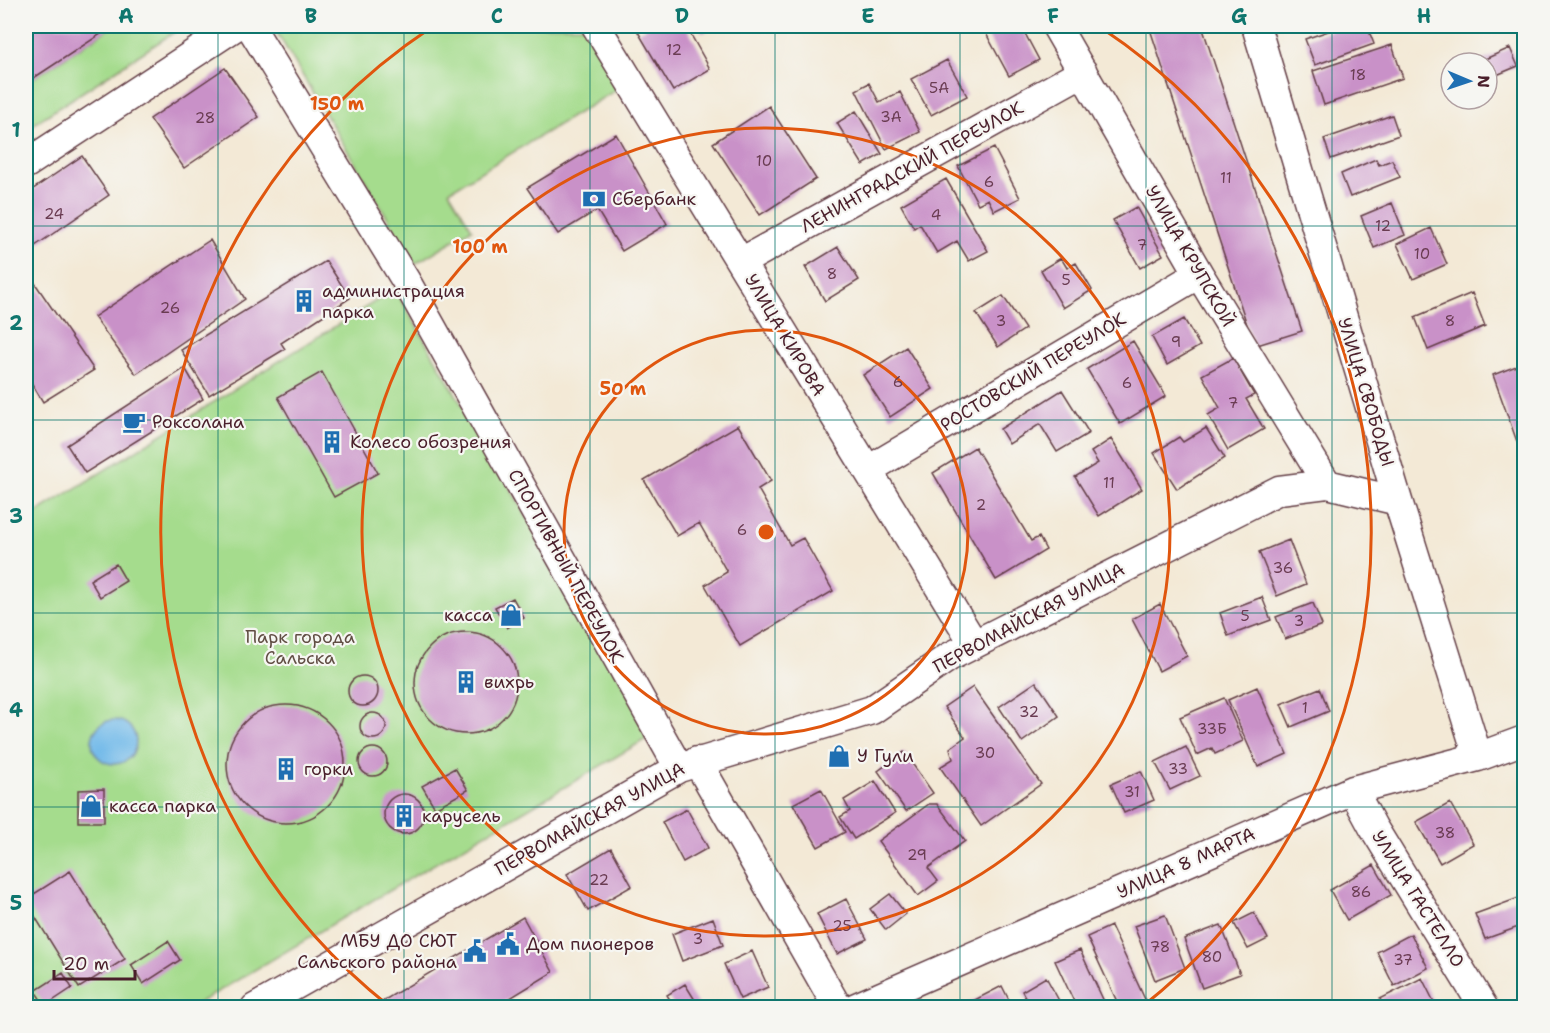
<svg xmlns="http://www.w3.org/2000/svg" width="1550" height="1033" viewBox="0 0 1550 1033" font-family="'Shantell Sans',sans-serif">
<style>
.green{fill:#a5dc8d;stroke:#787e5c;stroke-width:1.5}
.water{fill:#71b9e9;stroke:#5e6c8a;stroke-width:1.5}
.building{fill:#c991c8}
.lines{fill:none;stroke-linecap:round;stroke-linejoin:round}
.minor-casing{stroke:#633d45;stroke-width:31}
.minor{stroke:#fff;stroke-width:28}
.grid{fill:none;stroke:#0f766e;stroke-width:1.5;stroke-opacity:0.55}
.ring{fill:none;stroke:#e0560e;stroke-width:3}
.labels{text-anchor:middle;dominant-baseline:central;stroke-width:4.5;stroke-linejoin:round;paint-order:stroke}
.number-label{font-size:15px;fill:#6a3c52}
.street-label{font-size:18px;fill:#4a1f2b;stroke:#f6f6f2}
.poi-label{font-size:18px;fill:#4a1f2b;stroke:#f6f6f2;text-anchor:start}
.park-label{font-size:18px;fill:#614e44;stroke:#f6f6f2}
.centre{fill:#e0560e;stroke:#f6f6f2;stroke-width:3}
.ring-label{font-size:18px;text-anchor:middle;font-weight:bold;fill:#e0560e;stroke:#f6f6f2;stroke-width:4.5;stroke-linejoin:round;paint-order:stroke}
.neatline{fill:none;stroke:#0f766e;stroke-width:2}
.grid-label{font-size:20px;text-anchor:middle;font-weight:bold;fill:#0f766e}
</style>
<rect width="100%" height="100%" fill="#f6f6f2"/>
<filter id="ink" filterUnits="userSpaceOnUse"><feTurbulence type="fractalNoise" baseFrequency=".0167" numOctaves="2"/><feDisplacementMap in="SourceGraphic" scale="12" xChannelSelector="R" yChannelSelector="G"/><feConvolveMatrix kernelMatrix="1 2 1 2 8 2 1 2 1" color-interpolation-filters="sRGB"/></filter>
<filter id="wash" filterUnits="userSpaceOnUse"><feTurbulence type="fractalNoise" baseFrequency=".008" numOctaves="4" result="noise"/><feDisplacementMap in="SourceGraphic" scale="24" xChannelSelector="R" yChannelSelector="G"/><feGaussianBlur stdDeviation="1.35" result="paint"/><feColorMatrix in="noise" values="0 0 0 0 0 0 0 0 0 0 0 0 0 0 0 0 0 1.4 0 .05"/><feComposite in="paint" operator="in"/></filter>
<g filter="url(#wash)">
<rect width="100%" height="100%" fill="#f3e9d6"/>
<path class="green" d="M113 26H173L176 31 26 129V83Z
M273 26H591L626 84 449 191 472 229 415 264Z
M395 289 653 735 192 1007 26 1008V519Z"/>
<path class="water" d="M92 742a22 22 0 1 1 44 0a22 22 0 1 1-44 0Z"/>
<g id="blocks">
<path class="building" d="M26 26H113L26 83Z
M649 26H686L710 69 673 91 638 32Z
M698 26H715L703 33Z
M982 26H1021L1039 60 1009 76Z
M1149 26H1202L1302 331 1254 346Z
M1343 26H1367L1374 44 1315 65 1305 39Z
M1392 45 1403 78 1324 105 1313 71Z
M1510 48 1518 66 1487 79V63H1476Z
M947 60 967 96 931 115 911 79Z
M225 68 259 117 184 168 150 119Z
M869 83 879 102 900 92 920 132 886 149 856 90Z
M769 106 816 179 760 215 713 143Z
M856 111 882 154 863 165 837 123Z
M1392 115 1399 135 1331 159 1324 139Z
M616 134 667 224 622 251 597 210 558 234 527 188Z
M994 148 1020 198 994 211 988 199 978 204 958 166Z
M82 156 109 195 35 246 26 232V194Z
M1376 159 1379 165 1392 160 1400 177 1350 197 1341 174Z
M946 179 988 251 969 261 957 241 937 253 920 224 914 228 901 205Z
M1392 203 1405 235 1374 248 1361 216Z
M1136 207 1163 255 1140 268 1113 220Z
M1431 228 1447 264 1413 279 1397 244Z
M210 240 245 299 136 374 94 317Z
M838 247 859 280 825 301 805 267Z
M1061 258 1067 268 1076 263 1092 290 1063 308 1041 270Z
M326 261 350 298 281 343 285 349 209 395 181 350Z
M26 270 94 370 43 402 26 374Z
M1472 293 1485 326 1428 350 1415 317Z
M1003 296 1025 329 998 347 976 313Z
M1184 319 1200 346 1167 365 1152 337Z
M1133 341 1166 396 1120 424 1087 369Z
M906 347 933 389 890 417 863 375Z
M1233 358 1254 395 1246 399 1264 429 1228 450 1208 415 1220 408 1202 375Z
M1524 363V461L1493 375Z
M185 368 203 399 85 473 67 445Z
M322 372 378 473 334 497 278 397Z
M1062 390 1089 433 1057 452 1040 424 1009 444 1000 429Z
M738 425 771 481 758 489 790 545 803 538 833 591 740 646 705 585 727 572 699 523 677 536 644 480Z
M1206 428 1225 458 1177 489 1154 453 1179 437 1183 442Z
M1111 439 1142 489 1099 516 1075 477 1098 463 1091 452Z
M975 447 1031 541 1039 537 1046 550 996 580 933 473Z
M1289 540 1306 584 1277 596 1259 552Z
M116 564 126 581 100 597 90 580Z
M1262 597 1271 620 1228 636 1220 613Z
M513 598 524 618 507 628 495 607Z
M1313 603 1322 625 1285 639 1276 617Z
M1160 604 1187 656 1159 671 1132 619Z
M415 683a51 51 0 1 1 102 0a51 51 0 1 1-102 0Z
M348 691a15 15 0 1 1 30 0a15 15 0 1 1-30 0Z
M1036 682 1059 716 1022 742 999 707Z
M973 687 1041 784 981 826 940 767 953 759 950 748 965 737 944 707Z
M1257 687 1287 754 1258 767 1228 700Z
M1320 688 1329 711 1291 727 1281 704Z
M1224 698 1243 741 1215 754 1212 748 1197 755 1180 717Z
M227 764a59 59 0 1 1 118 0a59 59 0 1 1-118 0Z
M360 726a13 13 0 1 1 26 0a13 13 0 1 1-26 0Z
M1186 747 1200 776 1170 790 1155 762Z
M359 762a14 14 0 1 1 28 0a14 14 0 1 1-28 0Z
M904 752 933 793 906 811 878 771Z
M455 768 468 790 435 808 422 786Z
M1141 771 1154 800 1124 813 1111 784Z
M875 781 895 813 854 839 840 817 850 811 844 800Z
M104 789V822H78V790Z
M821 789 845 832 818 847 793 804Z
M384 814a20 20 0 1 1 40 0a20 20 0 1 1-40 0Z
M1450 803 1473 844 1440 863 1416 822Z
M929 804H937L965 841 928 868 938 881 918 896 878 841Z
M687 809 708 848 683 862 662 822Z
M611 848 632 886 588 911 567 874Z
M1374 865 1391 895 1347 920 1330 890Z
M70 871 125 959 79 988 26 902V899Z
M890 894 906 914 886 930 870 909Z
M1524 896V925L1485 939 1475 914Z
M846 899 867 939 837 954 817 914Z
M1254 913 1268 939 1248 949 1234 923Z
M1165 915 1185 968 1155 980 1134 926Z
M523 917 553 972 494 1008H377L376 1005Z
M713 918 723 945 682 961 672 934Z
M1221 925 1240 974 1202 988 1184 939Z
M1111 926 1149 1008H1120L1087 937Z
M1411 934 1428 968 1394 986 1377 952Z
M168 941 180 960 143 984 131 965Z
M1080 950 1107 1008H1077L1055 961Z
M752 951 768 987 740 999 724 964Z
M63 973 72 988 45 1006 35 991Z
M1046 977 1063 1008H1031L1022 991Z
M1422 978 1437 1008H1384L1380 999Z
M685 984 700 1008H675L667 995Z
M1002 986 1013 1008H967L965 1005Z"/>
</g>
</g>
<g filter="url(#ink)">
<use href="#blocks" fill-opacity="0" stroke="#633d45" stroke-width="1.5"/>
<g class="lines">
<g class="minor-casing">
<path id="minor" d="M250 26 406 281 679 768
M596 26 974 644
M1056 26 1199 274 1327 484
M1256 26 1398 501 1478 757
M26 164 236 26
M741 262 1083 72
M868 470 1199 274
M697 761 838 1008
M1353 790 1373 827 1484 1008
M255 1008 679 768 872 710 949 657 1279 490 1327 484 1398 501
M854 1008 1353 790 1478 757 1524 740"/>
</g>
<use href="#minor" class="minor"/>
</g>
</g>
<path class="grid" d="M218 26V1008M404 26V1008M590 26V1008M775 26V1008M960 26V1008M1146 26V1008M1332 26V1008M26 226H1524M26 420H1524M26 613H1524M26 807H1524"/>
<g class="ring">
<circle cx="766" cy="532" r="202"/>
<circle cx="766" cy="532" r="404"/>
<path d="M389 1006A606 606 0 0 1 432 27M1100 27A606 606 0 0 1 1143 1006"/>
</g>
<defs>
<g id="bank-bare" transform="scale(1.8)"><path d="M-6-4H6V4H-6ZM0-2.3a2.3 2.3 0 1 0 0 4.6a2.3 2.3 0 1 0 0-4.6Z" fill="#1f6fb2" stroke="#f6f6f2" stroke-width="2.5" paint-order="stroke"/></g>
<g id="building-bare" transform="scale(1.8)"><path d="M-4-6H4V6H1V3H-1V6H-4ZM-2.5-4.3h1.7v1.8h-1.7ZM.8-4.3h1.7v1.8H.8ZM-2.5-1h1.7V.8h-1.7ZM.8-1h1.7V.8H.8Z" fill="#1f6fb2" stroke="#f6f6f2" stroke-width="2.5" paint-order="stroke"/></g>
<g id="cafe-bare" transform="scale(1.8)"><path d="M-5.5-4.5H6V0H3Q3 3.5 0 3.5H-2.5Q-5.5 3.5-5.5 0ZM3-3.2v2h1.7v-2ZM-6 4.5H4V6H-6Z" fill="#1f6fb2" stroke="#f6f6f2" stroke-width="2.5" paint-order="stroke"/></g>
<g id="shop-bare" transform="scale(1.8)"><path d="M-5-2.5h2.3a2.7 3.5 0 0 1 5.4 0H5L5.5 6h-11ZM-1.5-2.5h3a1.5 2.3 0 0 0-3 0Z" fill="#1f6fb2" stroke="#f6f6f2" stroke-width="2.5" paint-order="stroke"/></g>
<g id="civic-bare" transform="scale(1.8)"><path d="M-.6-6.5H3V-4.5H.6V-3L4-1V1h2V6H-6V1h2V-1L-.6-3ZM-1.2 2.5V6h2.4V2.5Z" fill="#1f6fb2" stroke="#f6f6f2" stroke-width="2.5" paint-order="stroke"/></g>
</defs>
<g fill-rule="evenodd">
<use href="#bank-bare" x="594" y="199"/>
<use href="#building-bare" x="304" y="301"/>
<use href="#cafe-bare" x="134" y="422"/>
<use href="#building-bare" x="332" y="442"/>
<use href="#shop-bare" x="511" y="615"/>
<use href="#building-bare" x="466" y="682"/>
<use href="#shop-bare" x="839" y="756"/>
<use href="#building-bare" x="286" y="769"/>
<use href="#shop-bare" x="91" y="806"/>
<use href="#building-bare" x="404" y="816"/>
<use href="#civic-bare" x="508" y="944"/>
<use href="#civic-bare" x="475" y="951"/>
</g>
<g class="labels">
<g class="number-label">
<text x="674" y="50">12</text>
<text x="1358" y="75">18</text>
<text x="939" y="88">5А</text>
<text x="891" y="117">3А</text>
<text x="205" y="118">28</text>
<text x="764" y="161">10</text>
<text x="1226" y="178">11</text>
<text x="989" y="182">6</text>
<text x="54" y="214">24</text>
<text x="936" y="215">4</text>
<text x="1383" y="226">12</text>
<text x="1142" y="245">7</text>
<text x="1422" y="254">10</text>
<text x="832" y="274">8</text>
<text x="1066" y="280">5</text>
<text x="170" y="308">26</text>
<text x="1001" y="321">3</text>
<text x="1450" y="321">8</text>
<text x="1176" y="342">9</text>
<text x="898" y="382">6</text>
<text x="1127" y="383">6</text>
<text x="1233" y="403">7</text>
<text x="1109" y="483">11</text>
<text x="981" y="505">2</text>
<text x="742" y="530">6</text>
<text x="1283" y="568">36</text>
<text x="1245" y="616">5</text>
<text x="1299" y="621">3</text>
<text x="1305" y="708">1</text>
<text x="1029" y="712">32</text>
<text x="1212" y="729">33Б</text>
<text x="985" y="753">30</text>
<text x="1178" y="769">33</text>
<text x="1132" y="792">31</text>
<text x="1445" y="833">38</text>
<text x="917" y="855">29</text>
<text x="599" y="880">22</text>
<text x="1361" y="892">86</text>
<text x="842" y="926">25</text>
<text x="698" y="939">3</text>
<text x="1160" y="947">78</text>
<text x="1212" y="957">80</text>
<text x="1403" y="960">37</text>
</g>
<g class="street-label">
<text transform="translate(912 167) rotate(-29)">ЛЕНИНГРАДСКИЙ ПЕРЕУЛОК</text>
<text transform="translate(1190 256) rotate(60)">УЛИЦА КРУПСКОЙ</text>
<text transform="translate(785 335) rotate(59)">УЛИЦА КИРОВА</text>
<text transform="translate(1033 372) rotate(-31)">РОСТОВСКИЙ ПЕРЕУЛОК</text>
<text transform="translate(1366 392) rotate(73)">УЛИЦА СВОБОДЫ</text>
<text transform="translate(566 566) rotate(61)">СПОРТИВНЫЙ ПЕРЕУЛОК</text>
<text transform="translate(1029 618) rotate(-28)">ПЕРВОМАЙСКАЯ УЛИЦА</text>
<text transform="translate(590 819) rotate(-29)">ПЕРВОМАЙСКАЯ УЛИЦА</text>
<text transform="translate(1186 863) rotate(-24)">УЛИЦА 8 МАРТА</text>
<text transform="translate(1418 899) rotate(58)">УЛИЦА ГАСТЕЛЛО</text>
</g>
<g class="poi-label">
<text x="612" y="199">Сбербанк</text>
<text x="322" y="291">администрация<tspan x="322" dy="21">парка</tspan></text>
<text x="152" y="422">Роксолана</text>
<text x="350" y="442">Колесо обозрения</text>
<text x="493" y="615" text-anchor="end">касса</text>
<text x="484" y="682">вихрь</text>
<text x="857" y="756">У Гули</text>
<text x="304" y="769">горки</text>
<text x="109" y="806">касса парка</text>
<text x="422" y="816">карусель</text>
<text x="457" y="941" text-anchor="end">МБУ ДО СЮТ<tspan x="457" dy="21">Сальского района</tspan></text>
<text x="526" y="944">Дом пионеров</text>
</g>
<g class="park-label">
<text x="300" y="637">Парк города<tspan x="300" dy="21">Сальска</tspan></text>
</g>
</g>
<circle cx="766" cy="532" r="9" class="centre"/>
<g class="ring-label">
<text x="337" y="110">150 m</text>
<text x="480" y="253">100 m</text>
<text x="623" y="395">50 m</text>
</g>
<rect width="1550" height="1033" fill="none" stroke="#f6f6f2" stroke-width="66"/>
<g transform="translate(1469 81) rotate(92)"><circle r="28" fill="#f6f6f2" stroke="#b1a0a2" stroke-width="1.5"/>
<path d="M0-4.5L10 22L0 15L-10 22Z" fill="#1f6fb2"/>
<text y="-9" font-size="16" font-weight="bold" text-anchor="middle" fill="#4a1f2b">N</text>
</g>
<path d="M54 970v9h81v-9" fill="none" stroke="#4a1f2b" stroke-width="3"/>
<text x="63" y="970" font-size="18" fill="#4a1f2b" stroke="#f6f6f2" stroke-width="4.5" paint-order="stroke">20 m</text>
<rect x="33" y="33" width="1484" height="967" class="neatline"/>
<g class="grid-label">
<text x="126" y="23">A</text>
<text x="311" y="23">B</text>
<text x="497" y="23">C</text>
<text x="682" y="23">D</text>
<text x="868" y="23">E</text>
<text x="1053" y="23">F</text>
<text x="1239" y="23">G</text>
<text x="1424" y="23">H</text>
<text x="16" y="137">1</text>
<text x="16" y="330">2</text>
<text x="16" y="523">3</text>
<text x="16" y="717">4</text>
<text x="16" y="910">5</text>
</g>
</svg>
